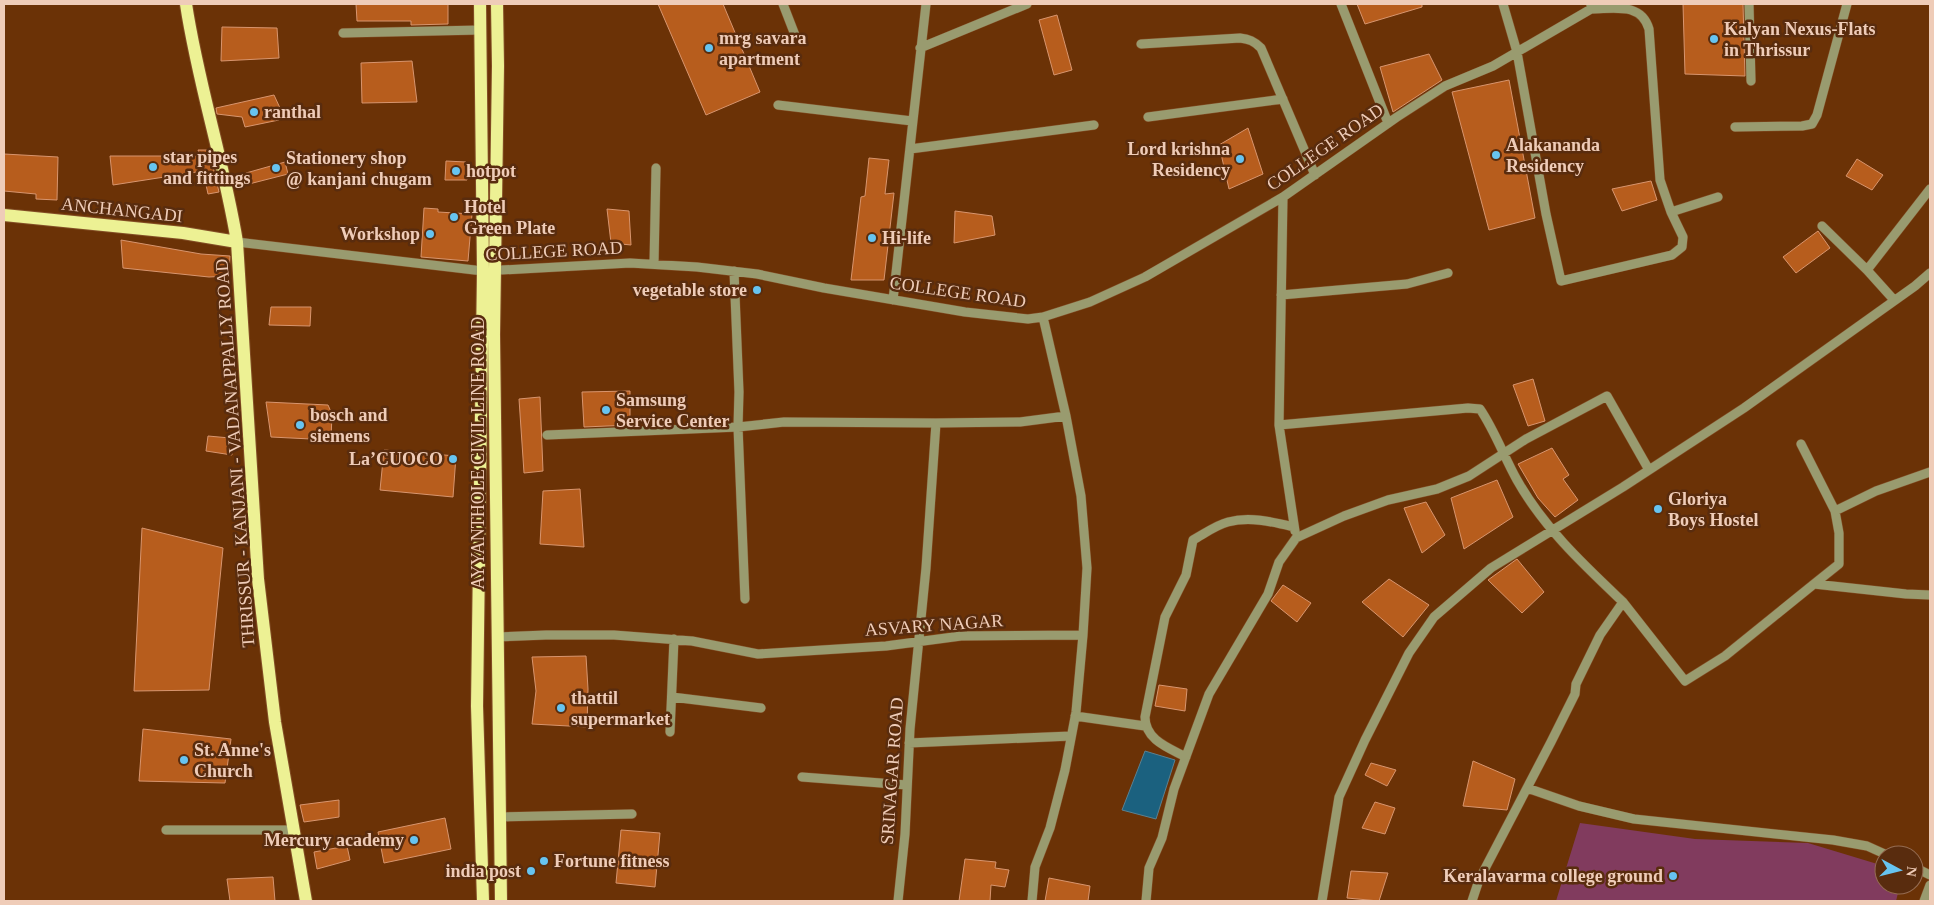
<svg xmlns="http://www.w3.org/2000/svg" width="1934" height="905" viewBox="0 0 1934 905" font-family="'Times New Roman',serif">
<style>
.green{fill:#813b5e}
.water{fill:#1b617f;stroke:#5b8190}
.building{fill:#b75d1d;stroke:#d8956e}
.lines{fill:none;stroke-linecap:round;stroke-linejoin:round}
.minor-casing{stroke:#834e26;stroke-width:10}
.major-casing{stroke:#834e26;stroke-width:14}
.minor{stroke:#999b6f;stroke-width:9}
.major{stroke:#edf194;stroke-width:12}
.poi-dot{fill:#67c4f0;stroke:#592c0e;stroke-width:2}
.labels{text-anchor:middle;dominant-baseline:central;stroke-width:5;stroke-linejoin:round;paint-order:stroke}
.poi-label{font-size:18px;font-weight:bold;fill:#efccb8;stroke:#592c0e;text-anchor:start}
.street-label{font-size:18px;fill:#efccb8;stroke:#592c0e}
</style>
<rect width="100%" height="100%" fill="#6b3206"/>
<path class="green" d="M1580 823 1695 839 1808 843 1884 866V885H1900L1896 901H1556Z"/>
<path class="water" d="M1145 751 1175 760 1156 819 1122 810Z"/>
<path class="building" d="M356 4H448V24L411 25V21H357Z
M658 4H723L760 92 706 115Z
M1357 4H1422V7L1365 24Z
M1683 4H1743L1745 76 1685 74Z
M1057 15 1072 70 1054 75 1039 20Z
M222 27 277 28 279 58 221 61Z
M1429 54 1442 80 1393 112 1380 67Z
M412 61 417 102 362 103 361 63Z
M1509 80 1535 218 1489 230 1452 92Z
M274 95 280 108 279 120 245 127 242 117 217 114 216 108Z
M1248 128 1263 174 1229 189 1219 145Z
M198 150H209L219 192 208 194 203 171 113 185 110 156H200Z
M4 154 58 157 57 200 36 199V194L4 191Z
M869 158 889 160 885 194 894 193 884 280H851L861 197 865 196Z
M1857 159 1883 175 1872 190 1846 176Z
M446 161 466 162 467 180H445Z
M285 162 288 174 249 184 246 173Z
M1651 181 1657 200 1622 211 1612 189Z
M424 208 438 209V212L472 214 468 261 421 257Z
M607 209 629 211 631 245 611 243Z
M955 211 992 216 995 235 954 243Z
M1818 231 1830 248 1796 273 1783 257Z
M121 240 201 254 230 256 229 276 209 277 123 268Z
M271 307H311L310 326 269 325Z
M1533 379 1545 421 1528 426 1513 385Z
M630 391V425L584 427 582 392Z
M540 397 543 471 524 473 519 399Z
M266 402 328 405 332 414 331 440 271 437Z
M208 436 230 438 232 455 206 451Z
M1552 448 1569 475 1563 479 1578 500 1555 517 1538 498 1518 464Z
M384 450 456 456 453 497 380 490Z
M1497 480 1513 517 1464 549 1451 498Z
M580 489 584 547 540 544 543 491Z
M1426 502 1445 535 1422 553 1404 508Z
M142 528 223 548 209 690 134 691Z
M1517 559 1544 592 1522 613 1488 580Z
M1389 579 1429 605 1403 637 1362 602Z
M1283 585 1311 603 1297 622 1271 601Z
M586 656 588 689 587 727 532 724 536 691 532 657Z
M1159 685 1187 689 1185 711 1155 706Z
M143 729 231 739 225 783 139 781Z
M1473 761 1515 779 1507 810 1463 806Z
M1371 763 1396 770 1387 786 1365 775Z
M339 800V817L304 822 300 805Z
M1375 802 1395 808 1385 834 1362 828Z
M445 818 451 849 384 863 378 832Z
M621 830 660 833 655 887 616 883Z
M347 846 350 860 317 869 314 852Z
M965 859 996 862 995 868 1009 870 1005 887 991 885 990 901H959Z
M1351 871 1388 873 1379 901 1347 898Z
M273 877 275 901H230L227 879Z
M1049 878 1090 886 1088 901H1045Z"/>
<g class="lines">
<g class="minor-casing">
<path id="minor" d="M783 4 795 35
M1341 4 1388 123
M1503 4 1517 52 1546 214 1561 281 1672 255 1682 247 1683 237 1671 212
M1749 4 1751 81
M1591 9C1614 9 1641 2 1649 29L1660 180 1671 212 1718 197
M343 33 480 30
M1141 44 1240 38C1249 39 1254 41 1261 48L1315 175
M920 48 1027 4
M778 105 912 121
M1148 117 1283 99
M1735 127 1802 126 1812 124 1817 115 1847 4
M910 149 1094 125
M1283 197 1279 425 1295 531
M1822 226 1867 270
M237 242 483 271 630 263 697 267 757 274 824 288 965 312 1028 319 1043 317 1090 302 1145 277 1283 197 1397 117 1445 86 1493 66 1591 9V4
M654 264 656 168
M734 271 739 392 738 427 745 599
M1281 295 1407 284 1448 273
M893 300 926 4
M1894 300 1867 270 1930 189
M936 423 1020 422 1066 416
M1279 425 1468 408 1480 409C1495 431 1504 457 1517 480 1544 528 1584 565 1623 602L1600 635 1576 684 1575 694 1551 742 1479 880 1472 901
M547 435 738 427 784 422 936 423 926 568 910 729 905 834 898 901
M1801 444 1835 511
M1814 584 1839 564V533L1835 511 1876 491 1930 472
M1623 602 1685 681 1725 656 1814 584 1906 594 1930 595
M497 637 546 635H614L692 641 758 654 886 646 961 636 1083 635 1087 568 1081 496 1066 416 1043 317
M672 697 761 708
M1075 716 1145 726
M670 732 674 639
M909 743 1071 736
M1186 757C1169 748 1145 740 1145 717L1165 617 1186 575 1193 540C1204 534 1216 525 1228 522 1250 516 1273 522 1294 527
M802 777 907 785
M1527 788 1579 806 1634 819 1833 840 1867 846 1887 855
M500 817 632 814
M166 830H294
M1914 867 1930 875
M1032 901 1035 867 1050 828 1065 770 1076 712 1083 635
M1146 901 1149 868 1162 838 1174 789 1209 694 1268 594 1279 562 1296 538 1344 516 1388 500 1437 489 1469 476 1526 439 1607 396 1649 470
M1322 901 1339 797 1365 740 1409 653 1434 617 1491 568 1623 487 1744 408 1915 286 1930 273
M1924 901 1930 885"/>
</g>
<g class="major-casing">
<path id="major" d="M186 4C198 84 224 162 237 242L258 579 275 722 306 901
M480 4 483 271 477 706 483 901
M497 4 498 66 494 335 501 901
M4 215 183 233 237 242"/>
</g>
<use href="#minor" class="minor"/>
<use href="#major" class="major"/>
</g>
<g class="poi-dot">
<circle cx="1714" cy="39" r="5"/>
<circle cx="709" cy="48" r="5"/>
<circle cx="254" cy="112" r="5"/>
<circle cx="1496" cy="155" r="5"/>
<circle cx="1240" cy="159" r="5"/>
<circle cx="153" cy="167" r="5"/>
<circle cx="276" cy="168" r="5"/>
<circle cx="456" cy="171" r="5"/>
<circle cx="454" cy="217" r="5"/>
<circle cx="430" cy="234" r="5"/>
<circle cx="872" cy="238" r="5"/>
<circle cx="757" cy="290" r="5"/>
<circle cx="606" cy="410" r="5"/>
<circle cx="300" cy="425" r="5"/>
<circle cx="453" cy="459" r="5"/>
<circle cx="1658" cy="509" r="5"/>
<circle cx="561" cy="708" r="5"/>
<circle cx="184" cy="760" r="5"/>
<circle cx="414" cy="840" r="5"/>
<circle cx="544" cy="861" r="5"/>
<circle cx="531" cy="871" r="5"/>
<circle cx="1673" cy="876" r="5"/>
</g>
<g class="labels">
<g class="poi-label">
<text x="1724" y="29">Kalyan Nexus-Flats<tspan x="1724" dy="21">in Thrissur</tspan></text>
<text x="719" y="38">mrg savara<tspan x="719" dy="21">apartment</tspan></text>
<text x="264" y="112">ranthal</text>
<text x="1506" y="145">Alakananda<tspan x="1506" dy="21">Residency</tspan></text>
<text x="1230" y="149" text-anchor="end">Lord krishna<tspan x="1230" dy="21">Residency</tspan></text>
<text x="163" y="157">star pipes<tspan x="163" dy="21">and fittings</tspan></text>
<text x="286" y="158">Stationery shop<tspan x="286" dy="21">@ kanjani chugam</tspan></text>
<text x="466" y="171">hotpot</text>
<text x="464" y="207">Hotel<tspan x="464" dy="21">Green Plate</tspan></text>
<text x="420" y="234" text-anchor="end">Workshop</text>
<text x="882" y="238">Hi-life</text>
<text x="747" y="290" text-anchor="end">vegetable store</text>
<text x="616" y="400">Samsung<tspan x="616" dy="21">Service Center</tspan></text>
<text x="310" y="415">bosch and<tspan x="310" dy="21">siemens</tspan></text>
<text x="443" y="459" text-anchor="end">La’CUOCO</text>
<text x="1668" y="499">Gloriya<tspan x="1668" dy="21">Boys Hostel</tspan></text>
<text x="571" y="698">thattil<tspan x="571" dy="21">supermarket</tspan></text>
<text x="194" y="750">St. Anne's<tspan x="194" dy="21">Church</tspan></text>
<text x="404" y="840" text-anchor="end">Mercury academy</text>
<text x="554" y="861">Fortune fitness</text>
<text x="521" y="871" text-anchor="end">india post</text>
<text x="1663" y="876" text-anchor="end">Keralavarma college ground</text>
</g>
<g class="street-label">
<text transform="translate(1325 147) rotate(-35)">COLLEGE ROAD</text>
<text transform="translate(122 210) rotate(6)">ANCHANGADI</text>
<text transform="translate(554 251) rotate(-3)">COLLEGE ROAD</text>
<text transform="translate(958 292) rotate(8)">COLLEGE ROAD</text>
<text transform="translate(235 453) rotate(-94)">THRISSUR - KANJANI - VADANAPPALLY ROAD</text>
<text transform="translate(478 453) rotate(-90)">AYYANTHOLE CIVIL LINE ROAD</text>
<text transform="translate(934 625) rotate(-4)">ASVARY NAGAR</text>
<text transform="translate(892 771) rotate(-86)">SRINAGAR ROAD</text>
</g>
</g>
<rect width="1934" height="905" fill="none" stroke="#efccb8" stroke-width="10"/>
<g transform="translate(1899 870) rotate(97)"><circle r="24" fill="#592c0e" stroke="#956c52"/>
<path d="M0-4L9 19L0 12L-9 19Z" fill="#67c4f0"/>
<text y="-8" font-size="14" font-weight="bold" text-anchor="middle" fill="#efccb8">N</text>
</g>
</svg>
